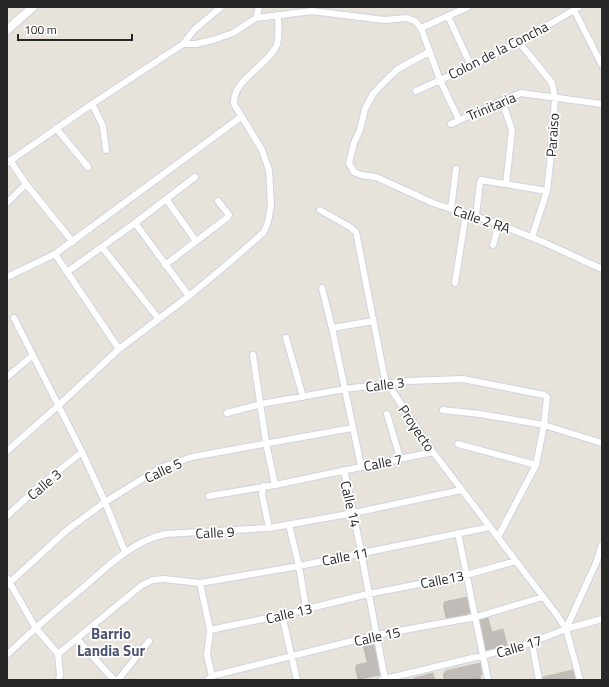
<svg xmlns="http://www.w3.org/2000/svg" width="609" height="687" viewBox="0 0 609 687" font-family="'Titillium Web',sans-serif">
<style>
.shadow{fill:#0003}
.building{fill:#c1bcb7;stroke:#c3beb4}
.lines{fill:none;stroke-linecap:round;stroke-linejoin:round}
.minor-casing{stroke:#d0d2df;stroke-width:8}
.tertiary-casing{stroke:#d0d2df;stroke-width:10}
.minor{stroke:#fff;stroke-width:6}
.tertiary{stroke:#fff;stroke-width:8}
.labels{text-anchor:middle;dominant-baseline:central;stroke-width:3.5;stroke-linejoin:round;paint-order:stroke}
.street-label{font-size:14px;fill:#272727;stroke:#fff}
.neighbourhood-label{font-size:15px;font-weight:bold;fill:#4d5373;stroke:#fff}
</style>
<rect width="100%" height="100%" fill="#e8e3da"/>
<path class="shadow" d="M445 602 469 613 466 615 446 619 443 605Z
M481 621 492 634 506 645 504 647 485 651 479 623Z
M365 644 378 674 376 676 358 680 355 668 357 666 367 663 363 646Z
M479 665 481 680H444L443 674 446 672Z"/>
<path class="building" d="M467 597 470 613 448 617 444 602Z
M488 618 492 632 503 629 507 645 487 650 480 620Z
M373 641 380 675 360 678 356 665 369 662 365 643Z
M480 663 482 675 463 680H447L445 671Z
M573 670 575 680H543V677Z
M433 673 435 680H415L414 678Z"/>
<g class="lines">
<g class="minor-casing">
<path id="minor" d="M574 10 602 65
M448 16 471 66
M256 18 259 7
M421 28 468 7
M519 42 552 83 555 99 551 154 547 191 532 237
M183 44 194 30 221 7
M429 52 398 69 385 81 373 94 365 109 360 130 354 143 349 163 354 172 361 175 376 177 433 203 499 224 543 242 602 269
M416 91 471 66 519 42 579 7
M502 101 512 130 506 184
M92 104 103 126 106 150
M451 124 502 101 521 93 602 104
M56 128 88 167
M10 160 26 184 73 242
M7 163 92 104 183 44H196L213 40 233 33 256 18 312 11 384 20 407 18 415 21 421 28 440 80 459 120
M166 199 196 241
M7 203 26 184
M451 209 456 169
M320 210 350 227 356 232 384 375 387 383 433 452 557 615 566 629 580 680
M476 216 480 182 481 180 547 191
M135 223 189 296
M493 245 499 224
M102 247 158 318
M55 254 119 349
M165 265 228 217 229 215 218 201
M67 272 135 223 195 177
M7 277 55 254 241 117
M455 283 466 213
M322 288 332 328 361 466
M14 318 82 452 105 502 125 552
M332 328 373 321
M286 338 303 397
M253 355 266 443 275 485
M7 377 32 356
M443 410 480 414 544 425 602 443
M227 413 261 404 345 389 407 381 463 379 544 395 547 397 544 425 536 465 498 537
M387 414 400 458
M458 444 536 465
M7 451 59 405 119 349 189 296 231 261 264 232 268 222 271 205 269 170 262 150 234 104C232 81 266 66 276 47 280 38 278 25 278 16
M344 470C360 539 371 609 385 679
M263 486 262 494 269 528
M209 496 275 485 433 452
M7 516 36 489 82 452
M289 525 299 566 306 608
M458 533 488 680
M7 578 35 627 58 654
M200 583 210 630 207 655 212 676 208 680
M7 585 67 530 105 502 160 468 192 457 352 428
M282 615 297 680
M566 629 596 563 602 545
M210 630 282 615 368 594 466 575 516 561
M77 639 114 680
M532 643 539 680
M58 654 142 585 153 580 164 579 200 583 299 566 490 527
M58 654 60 675 59 680
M7 655C30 632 54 612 79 591 105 569 130 542 165 534L269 528 354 513 461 490
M212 676 376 635 476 617 543 597
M118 680 149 641
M381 680 522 646 566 629 602 619"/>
</g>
<g class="tertiary-casing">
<path id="tertiary" d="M7 30 33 7"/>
</g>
<use href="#minor" class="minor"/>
<use href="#tertiary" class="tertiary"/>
</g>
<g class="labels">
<g class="street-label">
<text transform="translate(498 50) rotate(-27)">Colon de la Concha</text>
<text transform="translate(491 106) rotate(-23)">Trinitaria</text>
<text transform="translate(552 135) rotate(-86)">Paraiso</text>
<text transform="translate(482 219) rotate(19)">Calle 2 RA</text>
<text transform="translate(385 384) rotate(-7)">Calle 3</text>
<text transform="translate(417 428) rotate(56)">Proyecto</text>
<text transform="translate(383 462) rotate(-11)">Calle 7</text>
<text transform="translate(163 470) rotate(-25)">Calle 5</text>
<text transform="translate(44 484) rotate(-40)">Calle 3</text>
<text transform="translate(351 504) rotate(77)">Calle 14</text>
<text transform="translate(215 532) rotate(-3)">Calle 9</text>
<text transform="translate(345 556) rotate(-11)">Calle 11</text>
<text transform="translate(442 579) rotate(-11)">Calle13</text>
<text transform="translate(289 613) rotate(-13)">Calle 13</text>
<text transform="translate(377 636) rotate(-12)">Calle 15</text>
<text transform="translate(519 646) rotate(-17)">Calle 17</text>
</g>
<g class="neighbourhood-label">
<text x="111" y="633">Barrio<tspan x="111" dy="17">Landia Sur</tspan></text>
</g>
</g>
<rect width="609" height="687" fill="none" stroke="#272727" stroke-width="16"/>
<path d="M18 34v6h114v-6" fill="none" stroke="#272727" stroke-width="2"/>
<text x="24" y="34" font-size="12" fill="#272727" stroke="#ffffff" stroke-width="3" paint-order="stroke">100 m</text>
</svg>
